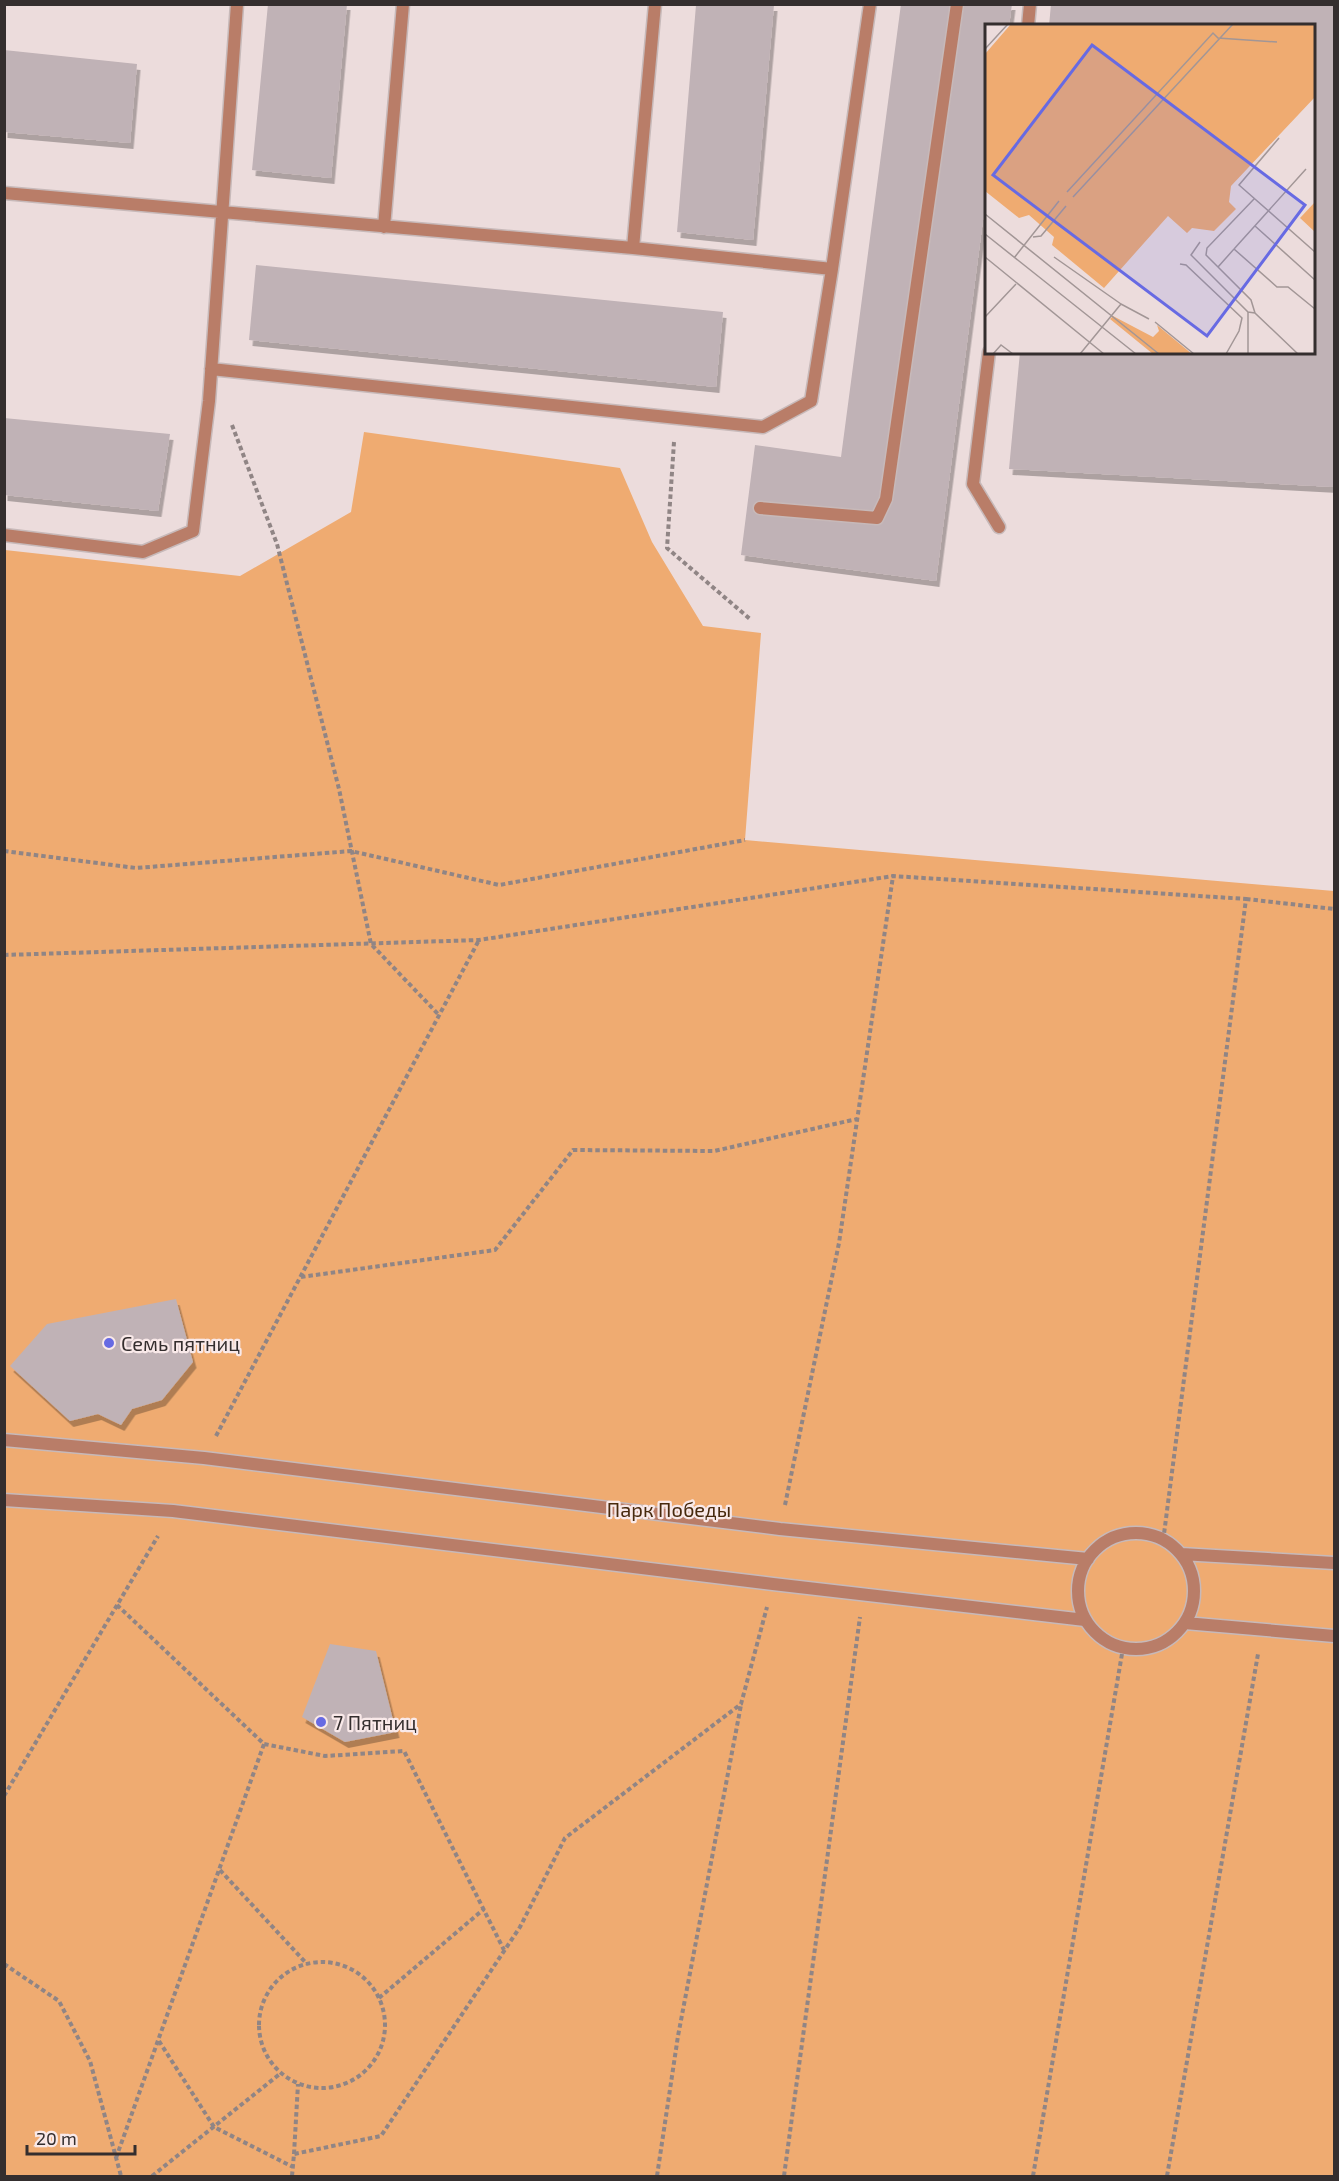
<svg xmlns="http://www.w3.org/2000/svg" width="1339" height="2181" font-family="'Exo 2',sans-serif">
  <defs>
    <filter id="shadow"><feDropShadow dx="3.5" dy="6" stdDeviation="0" flood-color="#0004"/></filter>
  </defs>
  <rect width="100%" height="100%" fill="#ecdcdc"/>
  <!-- green -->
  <path fill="#efab71" d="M364,432L620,468L652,542L703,626L761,633L745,840L1334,891V2176H5V550L240,576L351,512Z"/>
  <!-- building -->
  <path fill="#c0b2b6" filter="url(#shadow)" d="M268,4H347L331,178L252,170Z
    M901,4H1012L1009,26H986V197L936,581L741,555L755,445L841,457Z
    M1051,4H1334V487L1009,469L1020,352H1314V26H1049Z
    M696,5H774L753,240L677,232Z
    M4,50L137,64L130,143L4,132Z
    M256,265L723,312L716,387L249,340Z
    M4,418L170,434L158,511L4,495Z
    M176,1299L193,1362L162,1400L132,1409L121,1425L98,1414L70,1421L10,1366L47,1324Z
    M330,1644L376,1651L396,1732L345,1742L302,1717Z"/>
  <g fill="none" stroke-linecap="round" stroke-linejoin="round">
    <!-- service casing -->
    <g stroke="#c7b9b9" stroke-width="15">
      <path id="service" d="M655,4L633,248L832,269L870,4
        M1028,26L1030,4
        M4,193L633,248
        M384,227L403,4
        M989,352L973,484L999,527
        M211,369L763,427L811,401L832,269
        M760,508L877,518L886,499L957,4
        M4,535L143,552L193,531L209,401L237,4"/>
    </g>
    <!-- pedestrian casing -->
    <g stroke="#c7b9b9" stroke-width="15">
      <path id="pedestrian" d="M4,1440L204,1458L780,1529L1088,1559
        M4,1500L173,1511L773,1584L1085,1620
        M1078 1591a58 58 0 1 1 116 0a58 58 0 1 1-116 0Z
        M1181,1554L1334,1563
        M1185,1623L1334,1636"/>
    </g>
    <!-- path -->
    <path stroke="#908585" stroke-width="4" stroke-dasharray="4.5 3" stroke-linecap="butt" d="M232,425L277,544L339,789L371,944L439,1015
      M674,442L667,548L750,619
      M4,851L136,868L351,851L499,885L745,840
      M1246,899L1334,909
      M4,955L479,940L893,876L1246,899L1164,1534
      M301,1277L495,1250L573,1150L714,1151L857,1119
      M216,1436L479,940
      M785,1505L839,1243L893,876
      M117,1605L264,1744L325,1756L404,1751L504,1950
      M4,1796L158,1536
      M220,1870L307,1964
      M259 2025a63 63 0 1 1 126 0a63 63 0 1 1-126 0Z
      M4,1964L59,2001L90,2061L121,2176
      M379,1998L484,1909
      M159,2041L214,2127L293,2167
      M294,2154L298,2084
      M116,2158L264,1744
      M152,2176L281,2073
      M292,2176L294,2154L381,2136L520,1927L565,1838L741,1704L767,1607
      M657,2176L678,2036L741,1705
      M784,2176L860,1617
      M1033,2176L1123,1648
      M1167,2176L1258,1654"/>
    <!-- service -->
    <use href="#service" stroke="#b97d68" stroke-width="12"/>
    <!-- pedestrian -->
    <use href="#pedestrian" stroke="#b97d68" stroke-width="12"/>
  </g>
  <!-- markers -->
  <g fill="#676ae3" stroke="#f9e9e9" stroke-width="2">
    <circle cx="109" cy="1343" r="6"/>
    <circle cx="321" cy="1722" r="6"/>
  </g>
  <g text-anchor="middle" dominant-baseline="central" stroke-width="4.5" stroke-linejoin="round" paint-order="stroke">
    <!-- poi labels -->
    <g font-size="20" fill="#342e2e" stroke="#f9e9e9" text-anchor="start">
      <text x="121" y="1343">Семь пятниц</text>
      <text x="333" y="1722">7 Пятниц</text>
    </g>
    <!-- park labels -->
    <g font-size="20" fill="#47290d" stroke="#f9e9e9">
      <text x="669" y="1509">Парк Победы</text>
    </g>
  </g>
  <!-- overview -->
  <g transform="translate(985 24)">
    <rect width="330" height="330" fill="#ecdcdc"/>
    <path d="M26,0H330V73L246,162L244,178L251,185L229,207L207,204L202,209L183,192L119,264L67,221L69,213L44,191L34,194L0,167V30ZM330,178V208L315,194ZM128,292L168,313L174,307L172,301L207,330H168L125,295Z" fill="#efab71"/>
    <path fill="none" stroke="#a29696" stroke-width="1.5" d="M0,25L23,0M294,114L254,161L330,228M82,168L228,9L233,14L292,18M88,173L248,0M0,190L174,330M270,202L330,256M0,210L151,330M48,213L56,212L81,182M215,218L206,231L263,288L270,289M249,225L321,145M0,233L119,330M69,233L136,280M29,234L74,177M195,240L201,241L257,294L254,307L241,330M233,243L221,231L222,224L269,175M263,288V330M0,293L31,260M170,298L209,330M8,330L16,321L28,330M95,330L136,280L164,295M313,330L270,289L266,276L233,243L249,225L292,263H303L330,285"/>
    <path fill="#676ae3" fill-opacity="0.15" stroke="#676ae3" stroke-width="3" d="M107,21L320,181L222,312L8,151Z"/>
    <rect width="330" height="330" fill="none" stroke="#342e2e" stroke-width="3"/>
  </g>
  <!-- border -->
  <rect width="1339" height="2181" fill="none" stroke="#342e2e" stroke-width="12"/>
  <!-- scale -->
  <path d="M27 2145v9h108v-9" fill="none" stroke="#342e2e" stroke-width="3"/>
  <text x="36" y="2145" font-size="18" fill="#342e2e" stroke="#f9e9e9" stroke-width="4.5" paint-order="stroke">20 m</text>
</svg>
